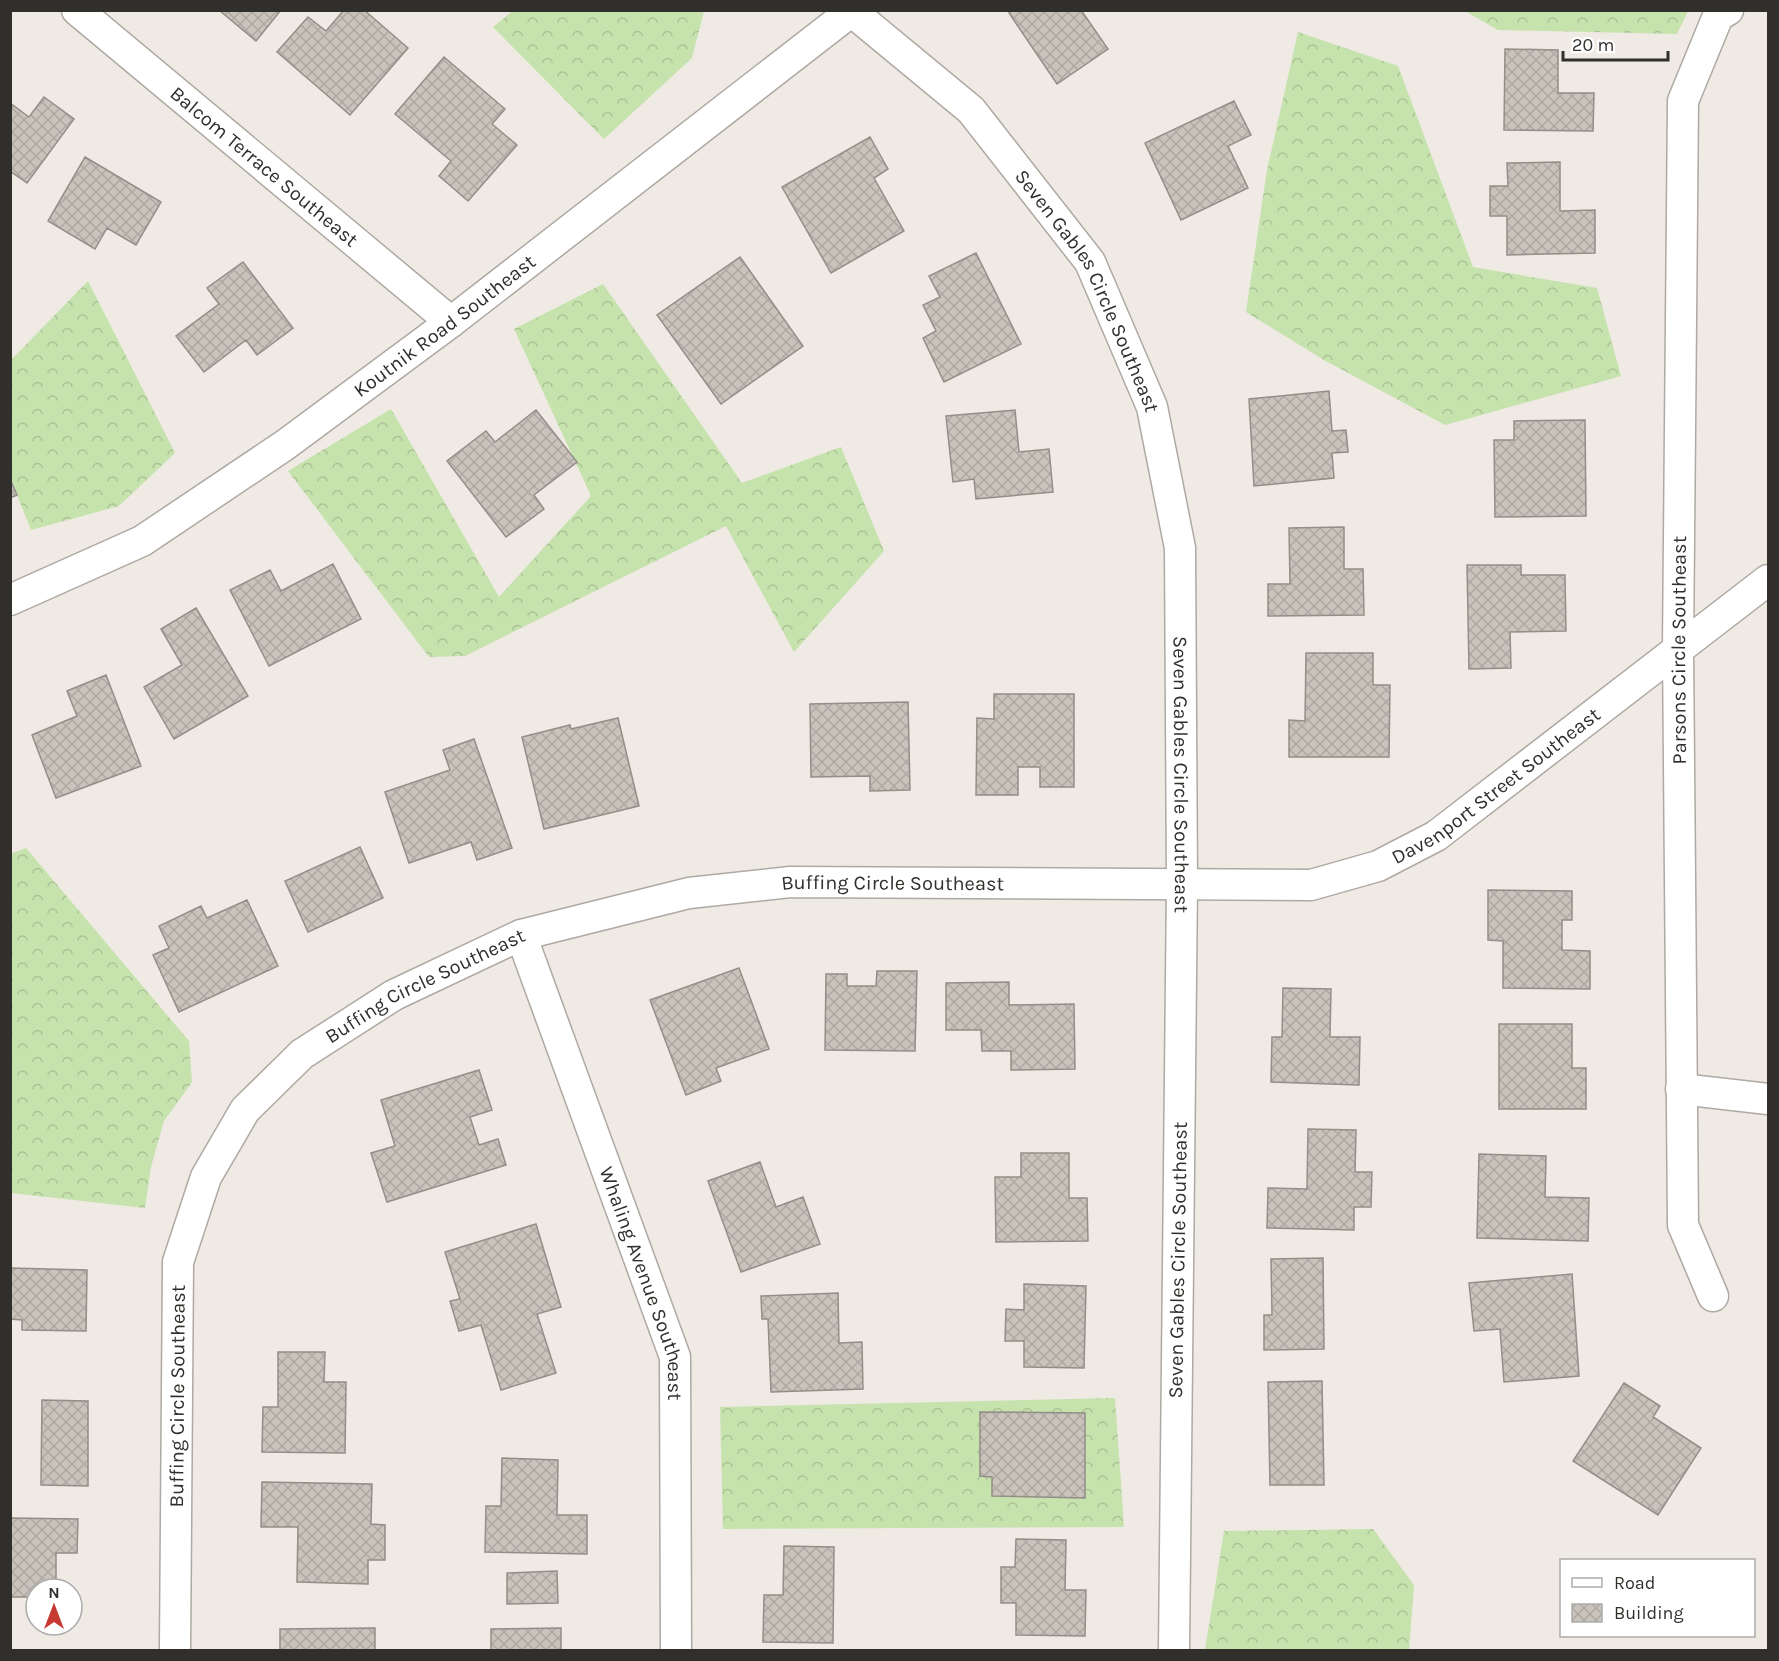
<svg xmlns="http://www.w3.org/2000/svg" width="1779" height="1661" font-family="Karla,sans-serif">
  <defs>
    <pattern id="forest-crowns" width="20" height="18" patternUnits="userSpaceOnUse" patternTransform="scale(1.5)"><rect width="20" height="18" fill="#c6e2ad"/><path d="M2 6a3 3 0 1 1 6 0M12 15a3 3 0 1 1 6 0" fill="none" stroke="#abc295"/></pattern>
    <pattern id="building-cross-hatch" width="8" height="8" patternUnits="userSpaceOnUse" patternTransform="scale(1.5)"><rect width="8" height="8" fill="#c9c3bc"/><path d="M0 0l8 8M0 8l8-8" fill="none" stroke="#ada8a2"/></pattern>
  </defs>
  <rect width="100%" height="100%" fill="#efeae3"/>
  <!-- forest -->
  <path fill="url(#forest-crowns)" d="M514,10H704V11L692,58L604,139L493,27Z
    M1465,11H1688L1677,34L1498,30Z
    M1298,32L1398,66L1473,267L1597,288L1621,376L1445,425L1324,360L1246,312L1267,170Z
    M88,281L175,453L119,506L31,530L11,480L10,356L13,358Z
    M603,284L742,483L841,447L884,551L794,652L726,526L465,656L429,657L288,471L391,409L499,597L591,496L514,329Z
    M26,848L189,1041L192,1082L164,1121L151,1167L145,1208L11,1193L10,854Z
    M1115,1398L1124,1527L723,1529L720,1407Z
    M1373,1529L1414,1585L1409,1650H1205L1224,1531Z"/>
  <!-- building -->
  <path fill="url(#building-cross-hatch)" stroke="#938e87" stroke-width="1.5" d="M219,10H281L256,41Z
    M344,10H364L408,48L350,115L277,52L308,17L326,31Z
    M1013,10H1081L1108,49L1057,84L1009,13Z
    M1505,49L1558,50V93H1594L1593,131L1504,130Z
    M444,57L505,109L492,124L517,145L468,201L439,176L451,161L395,114Z
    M44,97L74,119L27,183L10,171V103L29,117Z
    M1234,101L1251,135L1228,146L1248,188L1181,220L1145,143Z
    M870,137L888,169L874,178L904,231L831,273L782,187Z
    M85,157L161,202L136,245L107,228L95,249L48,221Z
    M1560,162V211L1595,210V253L1507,255V216H1490V186H1508L1507,163Z
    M976,253L1021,344L944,382L923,338L936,331L923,305L940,297L929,276Z
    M740,257L803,346L721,404L657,315Z
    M243,262L293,328L257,355L246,340L204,372L176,336L219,304L207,288Z
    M1329,391L1332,431L1346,430L1348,452L1332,453L1334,478L1254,486L1249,399Z
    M536,410L577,462L534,495L544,509L506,537L447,461L486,431L495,442Z
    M1015,410L1019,452L1049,449L1053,492L976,499L974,479L953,482L946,416Z
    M1585,420L1586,516L1495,517L1494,440H1514V421Z
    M10,479L17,495L10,498Z
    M1344,527V569H1363L1364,615L1268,616V584H1290L1289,528Z
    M333,564L361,619L269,666L230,590L270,570L281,591Z
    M1467,565H1521V575H1565L1566,631L1510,632L1511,668L1469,669Z
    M196,608L248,696L174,739L144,687L182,665L161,629Z
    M1306,653H1373V685H1390L1389,757H1289V720L1305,721Z
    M106,675L141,766L56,798L32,735L77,716L67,691Z
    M994,694H1074V787H1040V767H1018V795H976L977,718L994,719Z
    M908,702L910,790L870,791V776L811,777L810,704Z
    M618,718L639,806L544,829L522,737L570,725L571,729Z
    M474,739L512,848L477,860L471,842L409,863L385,792L450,770L443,750Z
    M360,847L383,898L308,932L285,881Z
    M1488,890L1572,891V920H1562V950L1590,951V989L1503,988V941L1488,940Z
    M247,900L278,966L179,1012L153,955L169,948L159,926L201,906L207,918Z
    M739,968L769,1049L716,1068L721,1081L686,1095L650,1000Z
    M877,971H917L915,1051L825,1050L826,974H847V986H876Z
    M1009,982V1005L1074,1004L1075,1069L1011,1070V1051H982L981,1030H946V983Z
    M1283,988L1331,989L1330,1037H1360L1359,1085L1271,1082L1272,1037H1282Z
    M1499,1024H1572V1068H1586V1109H1499Z
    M479,1070L492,1110L470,1117L479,1145L498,1139L506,1165L387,1202L371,1153L395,1146L381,1100Z
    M1308,1129L1356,1130L1355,1172H1372L1371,1207H1354V1230L1267,1228L1268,1188L1307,1189Z
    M1021,1153H1069V1198H1087L1088,1241L996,1242L995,1177H1021Z
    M1479,1154L1546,1156L1545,1197L1589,1198L1588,1241L1477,1238Z
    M760,1162L776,1207L803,1197L820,1244L741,1272L708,1181Z
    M536,1224L561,1307L537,1314L556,1373L501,1390L481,1325L459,1331L450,1301L460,1299L445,1252Z
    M1323,1258L1324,1349L1264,1350V1315H1272L1271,1259Z
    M10,1268L87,1270L86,1331L22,1330V1320L10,1319Z
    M1572,1274L1579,1376L1504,1382L1500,1329L1474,1331L1469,1283Z
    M1024,1284L1086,1286L1084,1368L1024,1367V1341H1005L1006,1309L1024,1310Z
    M838,1293L839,1343L862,1342L863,1389L771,1392L768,1319H762L761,1296Z
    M278,1352H325L324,1382H346L345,1453L262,1452L263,1407H278Z
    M1322,1381L1324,1485H1270L1268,1382Z
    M1624,1383L1660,1406L1653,1417L1701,1448L1658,1515L1573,1461Z
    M42,1400L88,1401V1486L41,1485Z
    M980,1412L1085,1413V1498L992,1496V1477L980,1476Z
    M502,1458L558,1460L557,1515H587V1554L485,1552L486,1506H501Z
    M262,1482L372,1484L371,1524L385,1525V1560H368V1584L297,1582L298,1527H261Z
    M10,1518L78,1519L77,1553H56V1589H36V1597H10Z
    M1016,1539L1066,1540L1065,1590H1086L1085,1636L1016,1635V1603H1001V1567H1015Z
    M784,1546L834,1547L833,1643L763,1642L764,1595H783Z
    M557,1571L558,1603L507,1604V1573Z
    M375,1628V1650H280V1629Z
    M561,1628V1650H491V1629Z"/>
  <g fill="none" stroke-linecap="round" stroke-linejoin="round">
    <!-- minor casing -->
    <g stroke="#aea9a2" stroke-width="33">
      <g id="minor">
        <path id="s1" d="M77,10L451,322"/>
        <path id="s2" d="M850,10L971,110L1090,262L1152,407L1180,548L1182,883L1174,1650"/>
        <path id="s3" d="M10,600L142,541L285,445L451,322L853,10"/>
        <path id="s4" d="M521,935L675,1357L676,1650"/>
        <path d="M1681,1089L1768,1099"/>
        <path id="s5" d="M1713,1296L1683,1225L1678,648L1683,101L1718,16L1728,10"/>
        <path id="s6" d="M175,1650L178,1262L206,1177L245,1110L302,1054L394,995L521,935L689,893L790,882L1311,885L1378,866L1436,836L1768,580"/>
      </g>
    </g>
    <!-- minor -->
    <use href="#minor" stroke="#fff" stroke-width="30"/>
  </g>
  <g text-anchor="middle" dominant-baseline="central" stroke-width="4.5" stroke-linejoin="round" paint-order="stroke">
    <!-- street labels -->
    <g font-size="20" fill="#312f2c" stroke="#fff">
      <text stroke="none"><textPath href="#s1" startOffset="244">Balcom Terrace Southeast</textPath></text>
      <text stroke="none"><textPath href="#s2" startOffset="374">Seven Gables Circle Southeast</textPath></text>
      <text stroke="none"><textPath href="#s3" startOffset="516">Koutnik Road Southeast</textPath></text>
      <text stroke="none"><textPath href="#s5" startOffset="652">Parsons Circle Southeast</textPath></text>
      <text stroke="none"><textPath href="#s2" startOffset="878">Seven Gables Circle Southeast</textPath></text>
      <text stroke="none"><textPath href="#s6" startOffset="1893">Davenport Street Southeast</textPath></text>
      <text stroke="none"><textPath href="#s6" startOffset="1262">Buffing Circle Southeast</textPath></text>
      <text stroke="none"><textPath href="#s6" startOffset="776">Buffing Circle Southeast</textPath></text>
      <text transform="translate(1178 1260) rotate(-89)">Seven Gables Circle Southeast</text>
      <text stroke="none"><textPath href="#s4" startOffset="370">Whaling Avenue Southeast</textPath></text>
      <text stroke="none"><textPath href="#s6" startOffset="254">Buffing Circle Southeast</textPath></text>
    </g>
  </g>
  <!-- border -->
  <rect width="1779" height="1661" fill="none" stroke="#312f2c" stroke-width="24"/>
  <!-- legend -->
  <rect x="1560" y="1559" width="195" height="78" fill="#ffffff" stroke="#adacab" stroke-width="1.5"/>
  <rect x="1572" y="1578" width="30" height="9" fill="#ffffff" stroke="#adacab" stroke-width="1.5"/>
  <text x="1614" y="1589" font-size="18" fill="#312f2c">Road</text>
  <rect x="1572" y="1604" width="30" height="18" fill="url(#building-cross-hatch)" stroke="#adacab" stroke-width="1.5"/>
  <text x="1614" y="1619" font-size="18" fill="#312f2c">Building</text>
  <!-- north arrow -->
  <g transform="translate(54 1607)"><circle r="28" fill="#ffffff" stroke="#adacab" stroke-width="1.5"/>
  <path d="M0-4.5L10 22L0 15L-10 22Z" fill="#c73933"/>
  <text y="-9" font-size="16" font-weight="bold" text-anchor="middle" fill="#312f2c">N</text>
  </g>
  <!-- scale -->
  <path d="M1563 51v9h105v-9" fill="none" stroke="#312f2c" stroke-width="3"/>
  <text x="1572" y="51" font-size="18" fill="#312f2c" stroke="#ffffff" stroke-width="4.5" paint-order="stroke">20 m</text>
</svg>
